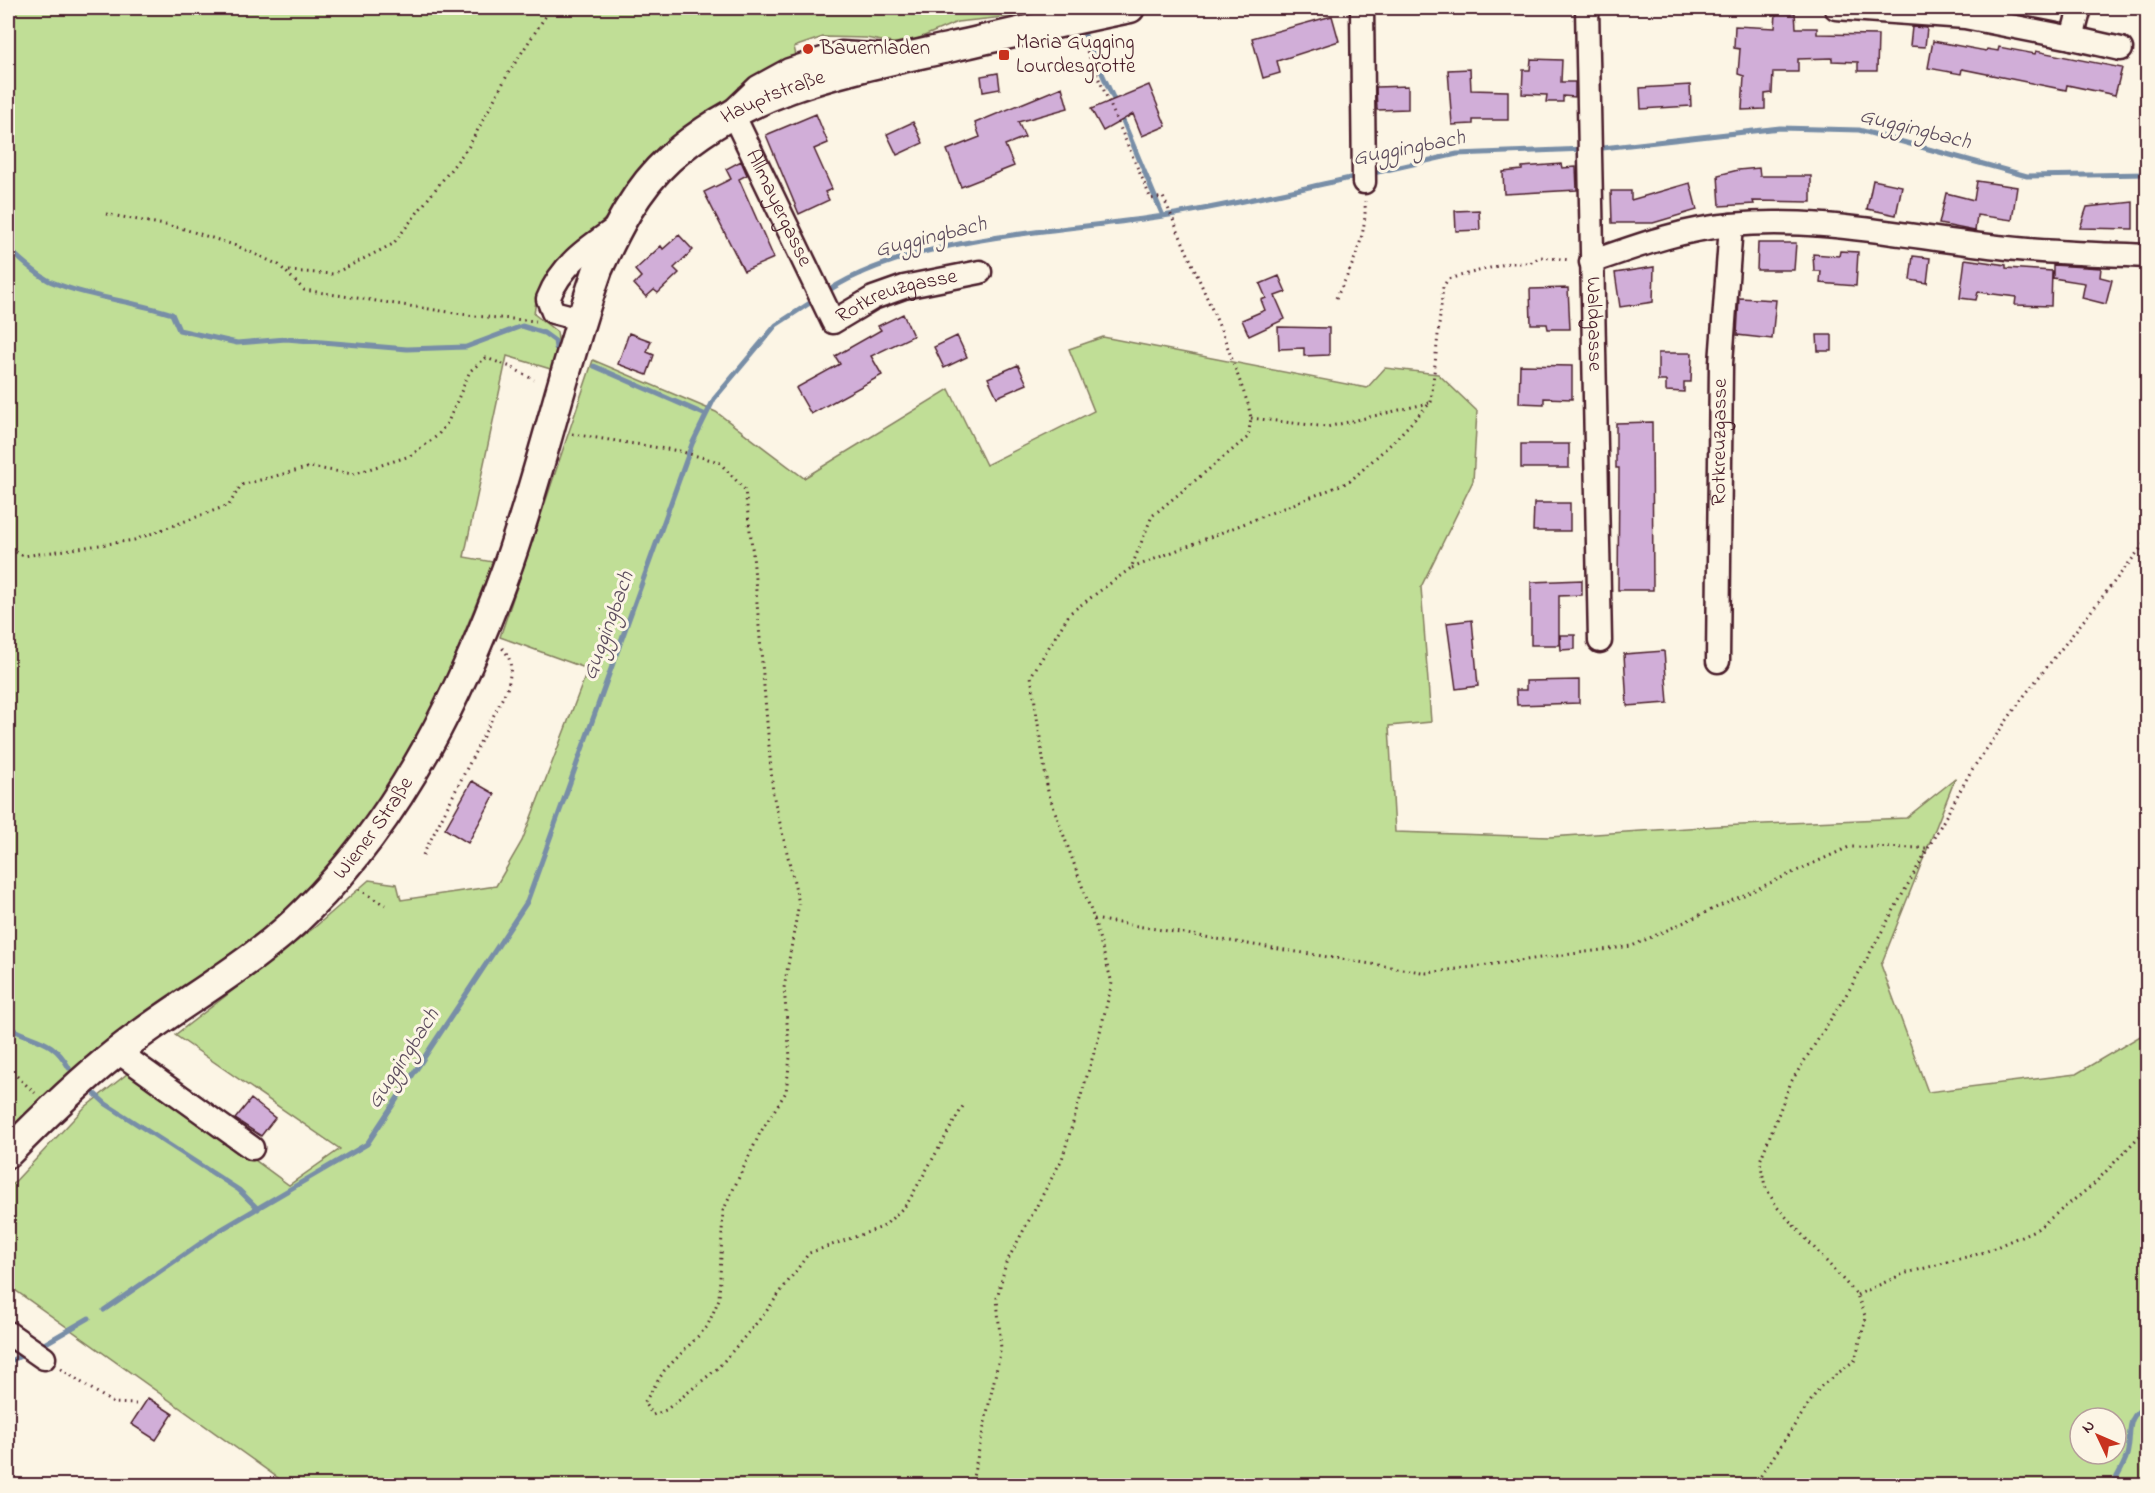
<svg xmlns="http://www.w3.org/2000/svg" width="2155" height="1493" font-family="'Indie Flower',sans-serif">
  <rect width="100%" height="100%" fill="#fcf5e5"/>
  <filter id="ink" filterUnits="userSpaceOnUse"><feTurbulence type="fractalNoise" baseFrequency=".0167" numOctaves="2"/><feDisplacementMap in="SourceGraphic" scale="12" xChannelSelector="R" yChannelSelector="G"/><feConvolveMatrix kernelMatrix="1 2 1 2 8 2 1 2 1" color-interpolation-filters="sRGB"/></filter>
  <g filter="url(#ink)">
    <!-- green -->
    <path fill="#c0de96" stroke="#857e60" stroke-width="1.5" fill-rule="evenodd" d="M8,8H1039L1023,15L957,22L903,45L866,38L823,37L794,47L796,55L739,87L737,98L558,262L536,301L534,314L557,332L560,353L554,370L507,356L464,557L493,562L421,740L368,825L300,903L8,1143Z
      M1103,337L1367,388L1385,368L1438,374L1477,411L1473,481L1421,587L1431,722L1389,726L1395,832L1549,837L1718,826L1906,818L1955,779L1881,965L1928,1092L2076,1074L2147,1032V1485H288L8,1285V1189L84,1108L132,1070L289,1185L340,1149L175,1035L315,927L369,880L397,884L401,900L496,886L522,841L588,669L500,637L593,360L716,412L804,478L949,389L986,465L1094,411L1069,349ZM2080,1418H2116V1454H2080Z"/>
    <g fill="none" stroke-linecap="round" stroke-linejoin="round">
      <!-- stream -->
      <path stroke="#788ea7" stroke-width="5" d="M1085,27V36L1116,104
        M1121,116L1163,216
        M1594,149L1780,128L1859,130L2027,176L2148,174
        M1369,174L1457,154L1585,149
        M8,249C21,259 36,275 52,282C91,298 133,301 172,314L179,330L237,343L286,339L407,349L466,347L522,326L544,333L555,341L556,348
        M826,292C912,235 1062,232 1163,216C1229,206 1294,190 1360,176
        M594,366L706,415
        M8,1027C34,1042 52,1037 69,1068
        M95,1094L106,1104L239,1190L258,1209
        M104,1310L217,1232L367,1144L527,902L692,444L714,399L776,325L816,299
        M39,1347L89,1318
        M8,1362L25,1354
        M2112,1486C2117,1476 2124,1465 2127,1455C2133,1432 2123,1418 2148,1405"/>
    </g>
    <!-- building -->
    <path fill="#d1aed8" stroke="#4a1f2b" stroke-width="1.5" d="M1776,13H1795L1796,28H1817V34L1878,35L1877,71H1858V62L1832,61V58L1798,59V72H1773L1772,93L1765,94V109L1742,110L1744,76L1738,74L1740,49L1734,48L1735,26L1775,28Z
      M1332,16L1339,41L1277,61L1280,73L1263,78L1252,38Z
      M1912,27L1927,28L1925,47L1910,46Z
      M1933,41L1986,51L1987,49L1998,51L1999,47L2035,54L2036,51L2122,68L2115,95L2067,85L2066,90L1962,69L1961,74L1928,68Z
      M1531,59L1562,60L1561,82H1575V97L1563,96V102H1546L1547,95L1522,94L1523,70H1530Z
      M1470,69L1471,90L1508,91V120H1473V124L1452,125L1448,70Z
      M998,73L1000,89L983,92L981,76Z
      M1149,85L1166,126L1142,136L1133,114L1103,131L1091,109Z
      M1690,85L1691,106L1641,109L1640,88Z
      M1408,86V109L1377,110L1376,87Z
      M1062,87L1068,108L1018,122L1025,137L1005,145L1014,166L961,187L947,150L980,137L975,123Z
      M816,114L828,143L814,149L832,189L825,192L829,200L799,214L766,135Z
      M913,122L923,143L897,155L887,134Z
      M741,161L747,175L739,179L774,258L744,271L704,192L731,179L726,169Z
      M1561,164L1562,168L1576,167L1577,190L1504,194L1503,172L1522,170V167Z
      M1759,168L1760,176H1811V202L1753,201L1754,204L1720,206L1718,175L1738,170Z
      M1873,180L1902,186L1896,215L1867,209Z
      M1977,181L2017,187L2012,220L1977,215L1975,231L1939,224L1946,193L1974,200Z
      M1690,183L1697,210L1653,223H1612L1611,191H1631V200Z
      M2133,202V229L2080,228L2087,207Z
      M1479,210L1480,230L1456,231L1455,211Z
      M679,235L693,250L674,268L679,273L658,293L654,290L646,297L634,284L641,277L635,270L661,246L663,249Z
      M1758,243H1796L1794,270H1757Z
      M1840,251L1858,252L1856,286L1820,283L1821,271H1814L1813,254L1839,256Z
      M1913,256L1930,258L1927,283L1910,280Z
      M1965,259L2006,265V268L2052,271L2051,306L2015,305L2016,297L1978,292L1976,300L1960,298Z
      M2053,265L2101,268L2100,277L2112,280L2106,304L2082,298L2085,283L2053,278Z
      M1654,267L1653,302L1620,307L1615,273Z
      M1279,276L1286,292L1275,296L1285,319L1249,336L1242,320L1265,310L1261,300L1266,298L1260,284Z
      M1568,288L1570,329H1548L1547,324H1531L1530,289Z
      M1739,298L1776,300L1772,339L1737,335Z
      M903,314L913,336L871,356L882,375L811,414L796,388L840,364L835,356L881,330L878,326Z
      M1278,327L1329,328V355L1304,356V348L1279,349Z
      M629,333L651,341L647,352L654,355L647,375L618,364Z
      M1817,335H1832V351H1818Z
      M957,336L967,357L944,368L934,347Z
      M1658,353H1692L1691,382H1684V392L1666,391V381H1658Z
      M1018,365L1027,384L997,397L988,378Z
      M1520,365L1572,366V399L1544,398V404L1519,403Z
      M1652,422L1653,590H1618L1619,468H1616V423Z
      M1521,444H1569V468H1521Z
      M1534,503H1570V531H1533Z
      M1582,580V595L1559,596V645H1531V582Z
      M1472,620L1478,686L1456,689L1447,623Z
      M1560,635H1575V649L1561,650Z
      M1664,651L1668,703L1627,706L1624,654Z
      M1579,680V703L1517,705L1516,690H1526V681Z
      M472,781L495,794L468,843L445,829Z
      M251,1099L275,1118L261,1136L235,1119Z
      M148,1398L173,1414L156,1440L131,1424Z"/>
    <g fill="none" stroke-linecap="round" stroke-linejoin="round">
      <!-- minor casing -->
      <g stroke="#4a1f2b" stroke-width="27">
        <g id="minor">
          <path d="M1362,8L1364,182"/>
          <path id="s1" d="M1587,8L1600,641"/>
          <path d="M1836,8L1965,17L2072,38L2080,8"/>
          <path d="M2072,38L2121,49"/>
          <path id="s2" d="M888,56L841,53L789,70L758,87L732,112L833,322L873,298L904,287L980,272"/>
          <path d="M1591,262C1637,246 1682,229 1731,225C1823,216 1915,239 2007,248C2053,253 2101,254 2148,256"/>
          <path d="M580,319L553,312L548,299C561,265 587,248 616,228"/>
          <path id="s3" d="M1718,661L1721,363L1731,225"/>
          <path d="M117,1051L252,1148"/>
          <path d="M8,1333L44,1358"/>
        </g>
      </g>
      <!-- major casing -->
      <g stroke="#4a1f2b" stroke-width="33">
        <g id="major">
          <path id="s4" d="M8,1153C42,1118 78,1083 117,1052C178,1003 251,967 307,910C402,816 463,690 508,565C542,468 564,366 598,269C616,230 636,189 669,159C750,86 849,70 952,47C1011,34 1070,20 1130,8"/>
        </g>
      </g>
      <!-- path -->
      <path stroke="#4a1f2b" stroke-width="3" stroke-dasharray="1.5 4.5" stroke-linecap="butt" d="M106,214L181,228L237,246L279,265L304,290L475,316L536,321
        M289,271L333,274L393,244L469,146L509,72L551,8
        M1336,298C1352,267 1367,237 1365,201
        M1251,418L1327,427L1429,403
        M572,434L679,451L719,462L745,490L753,555L773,794L799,903L784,988L790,1057L786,1092L760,1133L723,1211L719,1299L707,1327L664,1371L644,1403L653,1415L666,1410L718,1368L765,1313L809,1253L883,1227L907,1204L963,1106
        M10,550L24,556L134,540L229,505L241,485L310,467L353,474L410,456L437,436L448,422L470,371L486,358L511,367L534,380
        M1132,568L1349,482L1392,443L1431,402L1443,287L1448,279L1509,263H1530L1540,257L1571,260
        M423,855L508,687C511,669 514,659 500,646
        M359,889L385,905
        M1094,919L1427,973L1632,946L1849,847L1927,848
        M8,1068L35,1093
        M1857,1295L1903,1274L1985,1252L2037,1229L2094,1184L2148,1127
        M61,1369L113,1403L136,1404
        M968,1486L973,1477L1001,1349L997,1298L1006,1263L1062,1159L1099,1036L1112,983L1094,919L1048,792L1031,676L1070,613L1131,568L1152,516L1248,437L1251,418L1248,404L1224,337L1168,208L1163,197L1151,199L1083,42
        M1754,1486L1820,1387L1855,1360L1866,1318L1857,1295L1777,1207L1765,1186L1760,1161L1791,1082L1851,987L1971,771L2024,696L2148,539"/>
      <!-- minor -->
      <use href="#minor" stroke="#fcf5e5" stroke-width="22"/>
      <!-- major -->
      <use href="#major" stroke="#fcf5e5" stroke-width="28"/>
    </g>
  </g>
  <!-- markers -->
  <g fill="#c8321e" stroke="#fcf5e5" stroke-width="2">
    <circle cx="808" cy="49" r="6"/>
    <rect x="998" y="49" width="12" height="12" rx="3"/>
  </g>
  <g text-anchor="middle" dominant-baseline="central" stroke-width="6" stroke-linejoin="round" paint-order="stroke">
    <!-- poi labels -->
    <g font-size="21" fill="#4a1f2b" stroke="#fcf5e5" text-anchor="start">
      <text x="1016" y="43">Maria Gugging<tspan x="1016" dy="24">Lourdesgrotte</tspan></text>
      <text x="820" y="49">Bauernladen</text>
    </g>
    <!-- street labels -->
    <g font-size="21" fill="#4a1f2b" stroke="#fcf5e5">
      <text stroke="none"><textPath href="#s4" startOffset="1352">Hauptstraße</textPath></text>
      <text stroke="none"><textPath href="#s2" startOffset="280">Allmayergasse</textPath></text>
      <text stroke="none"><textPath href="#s2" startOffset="476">Rotkreuzgasse</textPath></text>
      <text stroke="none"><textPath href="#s1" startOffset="316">Waldgasse</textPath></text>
      <text stroke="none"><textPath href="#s3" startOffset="219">Rotkreuzgasse</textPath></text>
      <text stroke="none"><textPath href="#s4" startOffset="492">Wiener Straße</textPath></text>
    </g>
    <!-- water labels -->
    <g font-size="22" font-style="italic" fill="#5d4d5e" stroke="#fcf5e5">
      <text transform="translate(1915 130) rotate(14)">Guggingbach</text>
      <text transform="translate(1409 149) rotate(-11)">Guggingbach</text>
      <text transform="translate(931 238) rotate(-14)">Guggingbach</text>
      <text transform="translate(609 626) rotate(-70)">Guggingbach</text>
      <text transform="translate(404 1059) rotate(-57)">Guggingbach</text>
    </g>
  </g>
  <!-- margin -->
  <rect width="2155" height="1493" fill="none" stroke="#fcf5e5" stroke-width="30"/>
  <rect x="15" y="15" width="2125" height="1463" fill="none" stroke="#4a1f2b" stroke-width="2" filter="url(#ink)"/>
  <!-- north arrow -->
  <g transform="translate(2098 1436) rotate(314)"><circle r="28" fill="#fcf5e5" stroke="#b59f9b" stroke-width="1.5"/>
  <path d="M0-4.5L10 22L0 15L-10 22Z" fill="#c8321e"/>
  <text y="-9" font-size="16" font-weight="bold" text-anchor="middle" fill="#4a1f2b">N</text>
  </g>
</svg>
